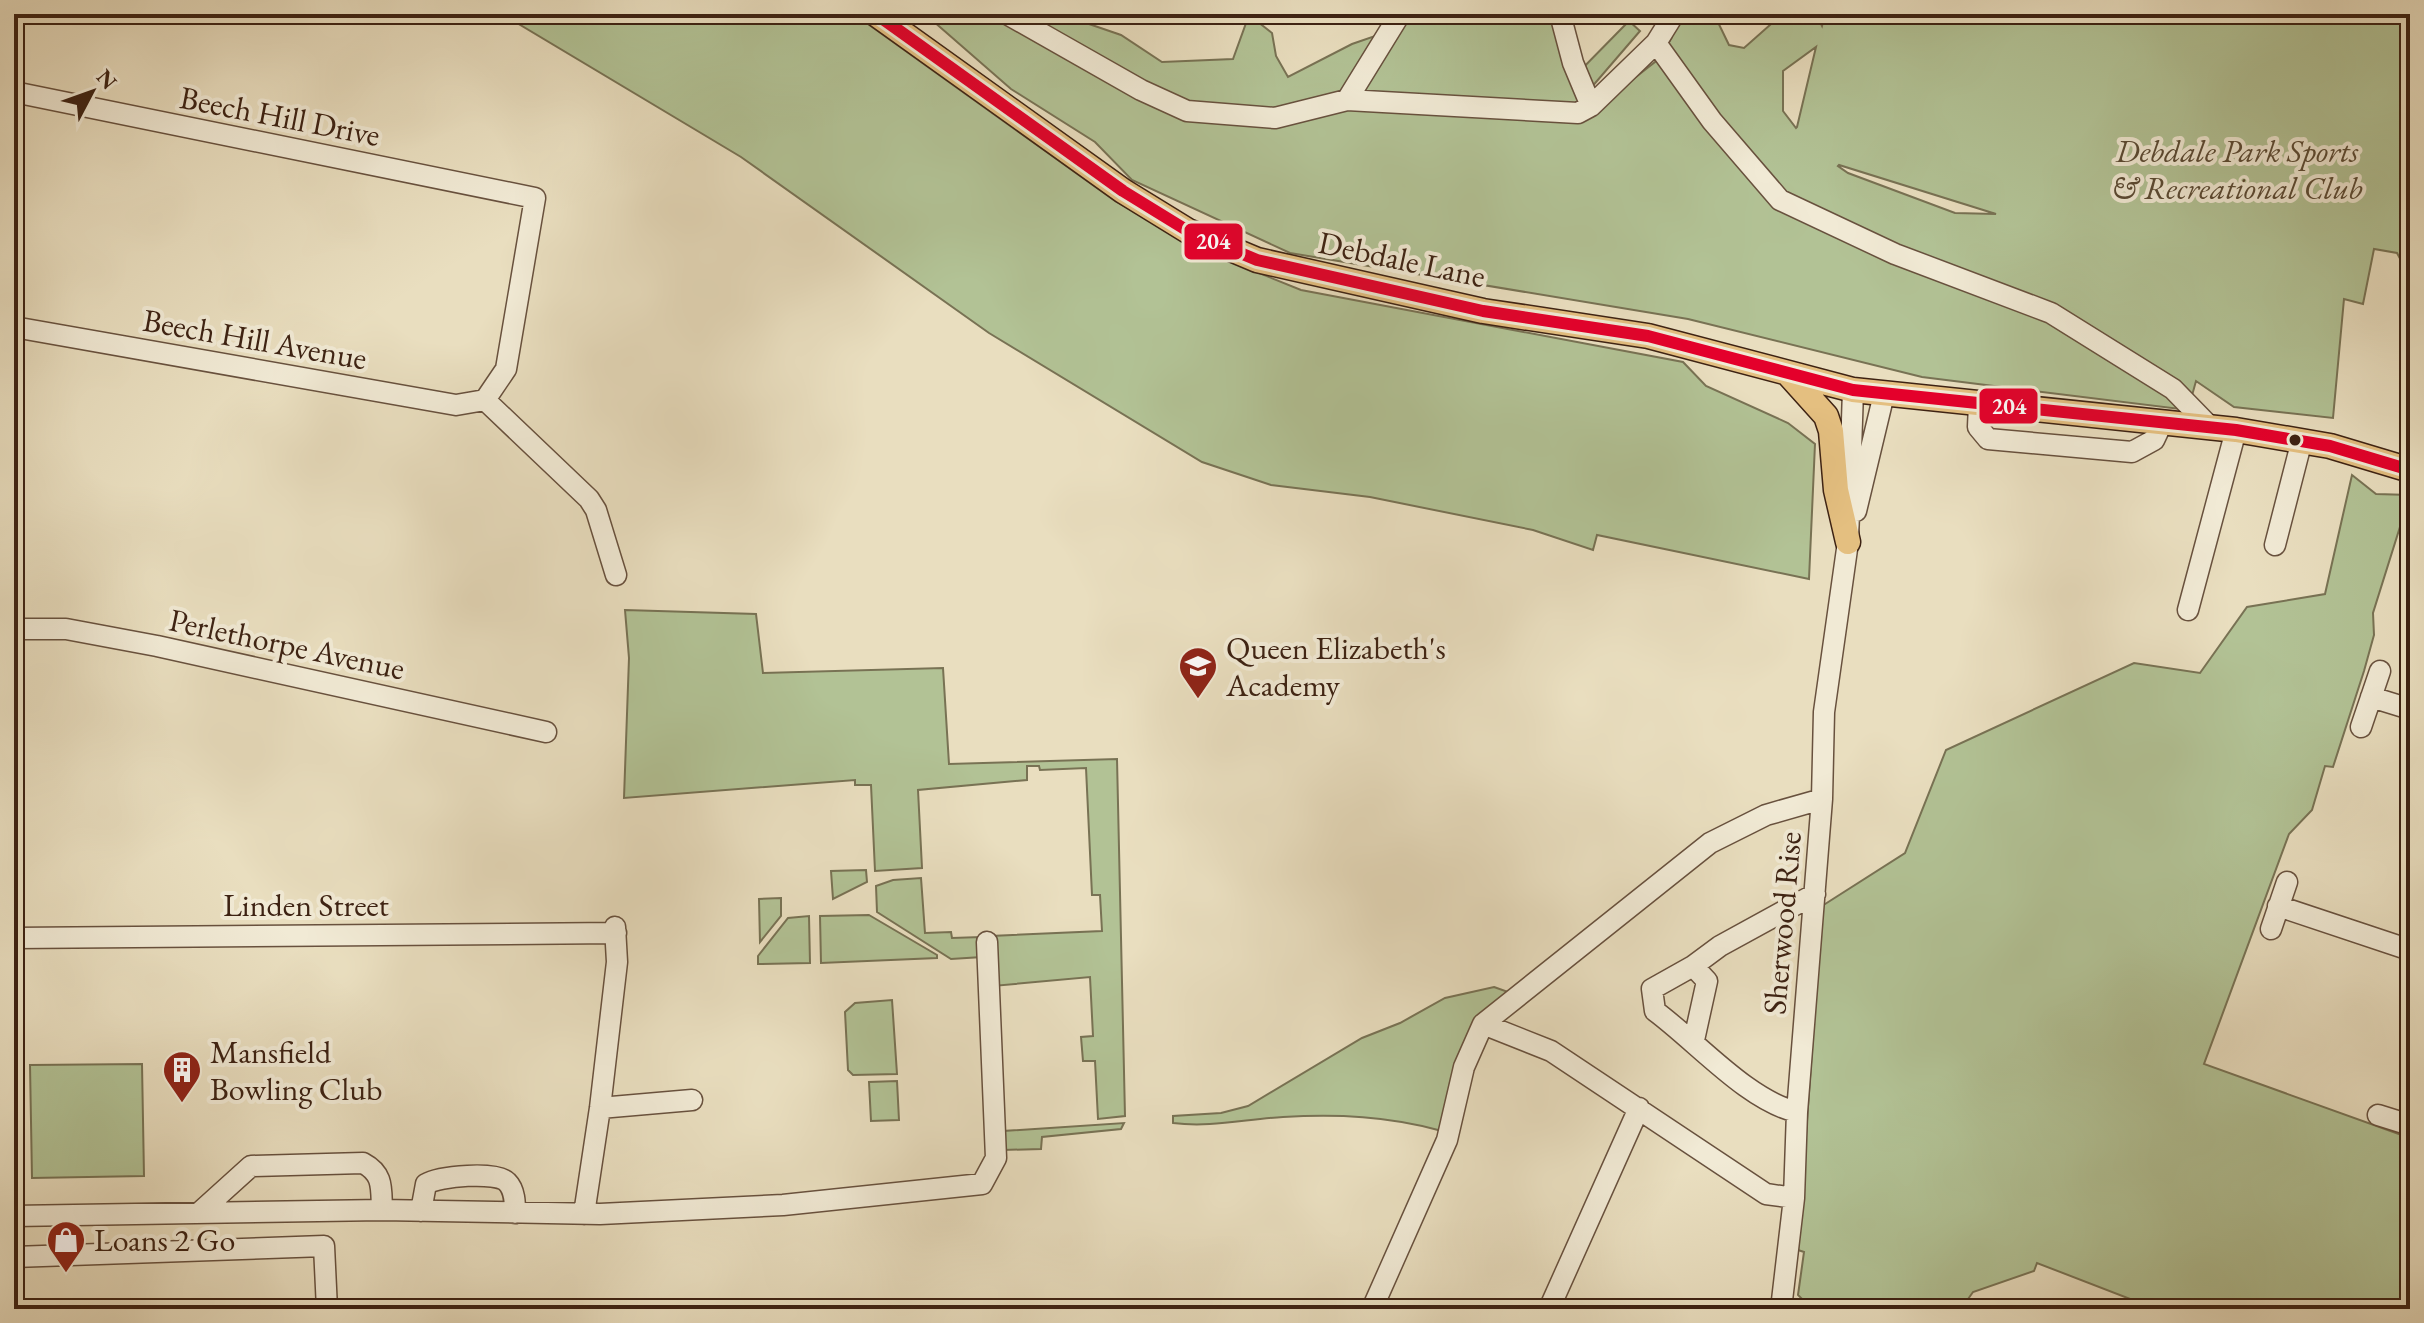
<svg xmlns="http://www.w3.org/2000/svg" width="2424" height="1323" font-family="'EB Garamond',serif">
  <rect width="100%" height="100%" fill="#e9debf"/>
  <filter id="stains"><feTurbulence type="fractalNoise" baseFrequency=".0025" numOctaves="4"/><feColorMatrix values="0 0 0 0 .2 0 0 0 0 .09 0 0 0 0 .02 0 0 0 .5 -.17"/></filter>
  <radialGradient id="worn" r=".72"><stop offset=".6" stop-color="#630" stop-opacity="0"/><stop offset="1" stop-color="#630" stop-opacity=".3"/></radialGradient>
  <!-- green -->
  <path fill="#b2c295" stroke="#787254" stroke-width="2" fill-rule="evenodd" d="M502,14H854L1115,201L1202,250L1301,290L1683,362L1706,386L1788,423L1815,444L1809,579L1597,535L1593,550L1533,530L1370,497L1271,485L1202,462L989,333L741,157Z
    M925,14H1060L1121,35L1162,62L1233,59L1249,15L1272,33L1276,56L1288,77L1352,44L1387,32L1404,14H1544L1561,26L1572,79L1629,21L1640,31L1584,96L1600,105L1660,58L1672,37L1656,14H1714L1729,45L1744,48L1779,17L1816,14L1822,26L1825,14H2410V267L2404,266L2397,253L2374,249L2363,304L2344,299L2333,418L2234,407L2196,381L2188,410L1922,377L1688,319L1290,253L1132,180L1095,142L1011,89ZM1816,47L1797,127L1796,128L1783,111V71ZM1838,166L1839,165L1996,214L1955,213L1848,173Z
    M2352,475L2376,494L2410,495L2373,613L2374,635L2364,671L2333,767L2325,766L2312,810L2289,834L2204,1064L2410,1138V1309H2156L2037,1263L2034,1271L1973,1292L1961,1309H1812L1798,1295L1804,1252L1798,1250L1822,906L1905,853L1946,750L2134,663L2200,673L2247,607L2325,594Z
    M625,610L756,614L763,673L943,668L949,764L1117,759L1125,1116L1098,1119L1095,1061H1083L1081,1037L1093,1036L1090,977L993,986L991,936L1102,931L1100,895H1092L1086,768L1040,770L1039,766H1027V780L918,790L922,868L875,871L871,785H855V780L624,798L629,658Z
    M866,870L867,882L833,899L831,871Z
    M921,878L925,933L951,932L952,938L981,937L982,957L951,959L877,912L876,886L893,880Z
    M781,898V916L760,942L759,899Z
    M869,915L937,955V958L821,963L820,916Z
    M809,916L810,963L758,964V956L788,918Z
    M1494,987L1511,993L1480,1018L1442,1131C1389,1116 1337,1114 1283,1117C1246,1119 1210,1128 1173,1123V1116L1221,1113L1248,1106L1362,1038L1400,1023L1445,998Z
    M892,1000L897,1074L853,1075L848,1070L845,1012L855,1003Z
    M142,1064L144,1176L32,1178L30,1065Z
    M897,1081L899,1120L871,1121L869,1082Z
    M1124,1123L1121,1129L1042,1137L1041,1149L1003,1150V1131Z"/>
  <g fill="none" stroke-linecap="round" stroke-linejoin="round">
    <!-- minor casing -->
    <g stroke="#68513e" stroke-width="23">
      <path id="minor" d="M1007,14L1141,90L1187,111L1275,118L1347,100L1578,113L1591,106L1656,43L1712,121L1780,200L1895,254L2051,313L2173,389L2212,429
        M1560,14L1573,63L1591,106
        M1656,43L1674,14
        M14,92L535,198L506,369L485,400
        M1347,100L1400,14
        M14,327L456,405L485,400
        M485,400L589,499L596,510L616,575
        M1979,404L1978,427L1988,439L2132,452L2154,440L2162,423
        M1856,511L1884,394
        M2275,545L2302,440
        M2188,610L2236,430
        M14,629H66L157,646L546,732
        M2371,697L2410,709
        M2361,727L2380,671
        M2278,906L2410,950
        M2271,929L2287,882
        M14,938L616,933
        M1693,966L1720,946L1815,894
        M1483,1024L1710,843L1766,815L1822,799
        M1694,1040L1707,981L1693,966L1652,989L1655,1011C1697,1042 1748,1101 1797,1112
        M600,1108L692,1100
        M2378,1115L2410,1125
        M421,1211L426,1184C439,1176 497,1171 507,1182C515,1190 515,1203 515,1213
        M199,1213L251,1166L363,1163C384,1174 381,1189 382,1210
        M584,1214L600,1108L617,962L615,927
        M14,1216L382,1210L600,1214L783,1205L982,1184L996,1158L987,942
        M14,1257L324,1246L327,1309
        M1372,1309L1447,1140L1464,1067L1483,1024L1551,1051L1766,1194L1794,1198
        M1549,1309L1639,1108
        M1781,1309L1794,1198L1797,1112L1822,799L1824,712L1848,542L1853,390"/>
    </g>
    <!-- major casing -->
    <g stroke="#3d2213" stroke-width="27">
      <path id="major" d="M876,14L1123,191L1188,231L1257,260L1483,311L1648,336L1853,390L2236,430L2330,446L2410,470
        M1790,376L1826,416L1831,431L1836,490L1848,542"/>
    </g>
    <!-- minor -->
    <use href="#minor" stroke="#f1ead5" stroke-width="20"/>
    <!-- major -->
    <use href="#major" stroke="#e4bf80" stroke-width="24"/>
    <!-- bus-1 casing -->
    <g stroke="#f1ead5" stroke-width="18">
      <path id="bus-1" d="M876,14L1123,191L1188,231L1257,260L1483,311L1648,336L1853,390L2236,430L2330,446L2410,470"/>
    </g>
    <!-- bus-1 -->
    <use href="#bus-1" stroke="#e4002b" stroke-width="12"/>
  </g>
  <!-- icons -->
  <defs>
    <g id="school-pin" transform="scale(2)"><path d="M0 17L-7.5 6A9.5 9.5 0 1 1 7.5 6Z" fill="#8f2418" stroke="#f1ead5"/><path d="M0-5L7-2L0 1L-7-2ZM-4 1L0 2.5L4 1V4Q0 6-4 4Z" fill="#fff"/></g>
    <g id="building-pin" transform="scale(2)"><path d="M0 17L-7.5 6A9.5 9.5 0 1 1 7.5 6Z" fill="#8f2418" stroke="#f1ead5"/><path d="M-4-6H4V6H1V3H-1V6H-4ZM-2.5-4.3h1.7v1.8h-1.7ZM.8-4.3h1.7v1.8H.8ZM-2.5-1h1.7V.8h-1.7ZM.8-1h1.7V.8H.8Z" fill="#fff"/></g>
    <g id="shop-pin" transform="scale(2)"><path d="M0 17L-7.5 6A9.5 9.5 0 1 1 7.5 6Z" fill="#8f2418" stroke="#f1ead5"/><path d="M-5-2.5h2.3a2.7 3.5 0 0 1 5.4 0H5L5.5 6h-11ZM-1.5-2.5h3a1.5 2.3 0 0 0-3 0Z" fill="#fff"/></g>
  </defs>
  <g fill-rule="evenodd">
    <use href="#school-pin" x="1198" y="666"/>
    <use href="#building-pin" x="182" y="1070"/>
    <use href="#shop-pin" x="66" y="1240"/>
  </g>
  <!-- markers -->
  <circle fill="#3d2213" stroke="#f1ead5" stroke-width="3" cx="2295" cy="440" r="7"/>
  <g text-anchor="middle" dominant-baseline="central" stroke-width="8" stroke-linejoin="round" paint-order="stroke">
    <!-- street labels -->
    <g font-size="32" fill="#3d2213" stroke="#f1ead5">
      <text transform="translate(280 116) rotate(11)">Beech Hill Drive</text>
      <text transform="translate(1402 259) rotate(12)">Debdale Lane</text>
      <text transform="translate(255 339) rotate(10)">Beech Hill Avenue</text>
      <text transform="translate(287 644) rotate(12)">Perlethorpe Avenue</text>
      <text x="306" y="905">Linden Street</text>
      <text transform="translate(1782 923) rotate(-85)">Sherwood Rise</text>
    </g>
    <!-- park labels -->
    <g font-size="32" font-style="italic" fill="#5a4a34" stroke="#f1ead5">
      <text x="2237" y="151">Debdale Park Sports<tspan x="2237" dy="37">&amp; Recreational Club</tspan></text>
    </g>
    <!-- poi labels -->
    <g font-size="32" fill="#3d2213" stroke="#f1ead5" text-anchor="start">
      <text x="1226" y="648">Queen Elizabeth's<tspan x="1226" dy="37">Academy</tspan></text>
      <text x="210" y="1052">Mansfield<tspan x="210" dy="37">Bowling Club</tspan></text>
      <text x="94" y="1240">Loans 2 Go</text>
    </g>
  </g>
  <g stroke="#f1ead5" stroke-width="3">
    <rect x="1183" y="222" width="61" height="39" rx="8" fill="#e4002b"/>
    <rect x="1978" y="387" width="61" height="38" rx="8" fill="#e4002b"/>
  </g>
  <g font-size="22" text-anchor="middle" font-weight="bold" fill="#fff">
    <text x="1213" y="249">204</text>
    <text x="2009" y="414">204</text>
  </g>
  <!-- margin -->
  <rect width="2424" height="1323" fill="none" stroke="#e9debf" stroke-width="48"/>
  <rect x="16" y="16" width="2392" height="1291" fill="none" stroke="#3d2213" stroke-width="4"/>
  <rect x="24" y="24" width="2376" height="1275" fill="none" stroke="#3d2213" stroke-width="2"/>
  <!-- north arrow -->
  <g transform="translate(92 92) rotate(49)" stroke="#f1ead5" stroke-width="6" paint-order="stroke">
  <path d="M0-6L14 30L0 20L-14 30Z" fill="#3d2213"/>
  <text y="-12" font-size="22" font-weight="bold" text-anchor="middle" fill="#3d2213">N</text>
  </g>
  <rect width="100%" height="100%" filter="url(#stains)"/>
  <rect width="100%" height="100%" fill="url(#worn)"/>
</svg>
